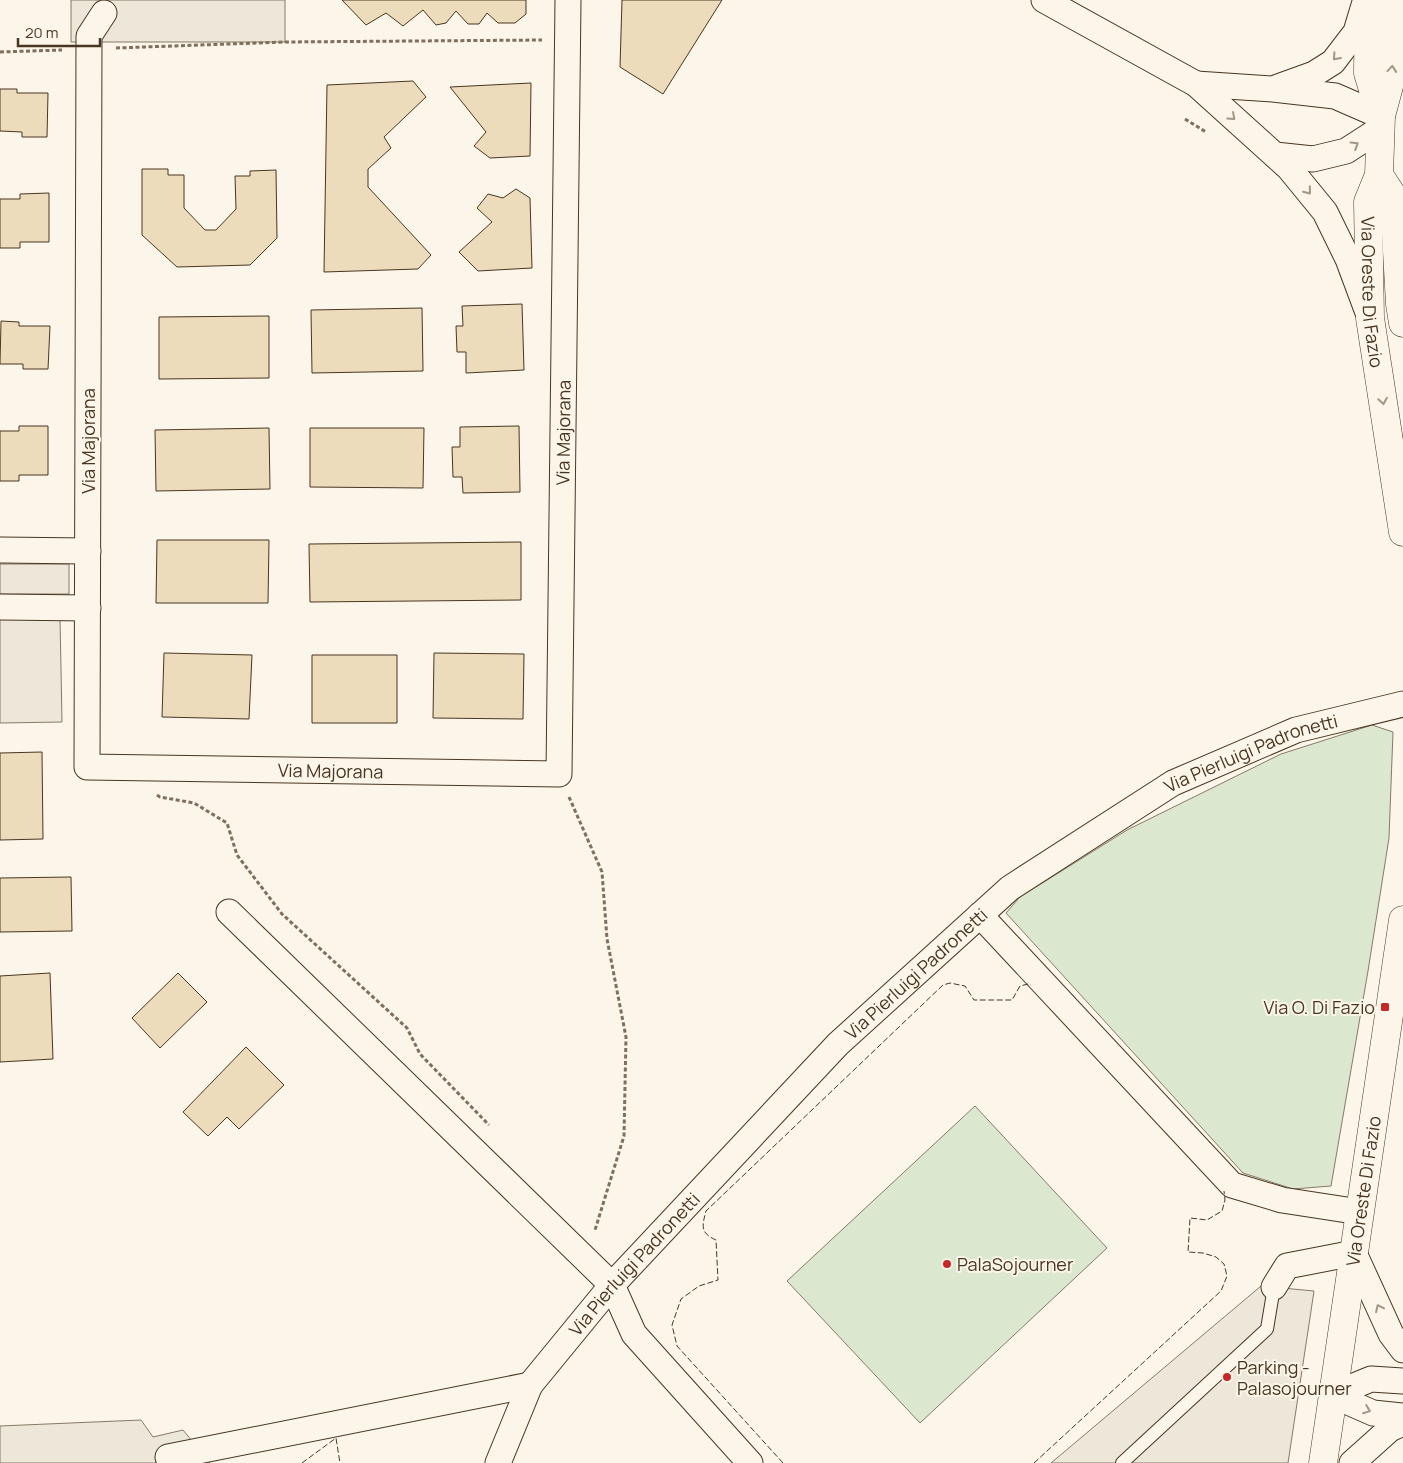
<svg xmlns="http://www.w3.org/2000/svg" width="1403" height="1463" font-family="Manrope,sans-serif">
  <rect width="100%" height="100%" fill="#fbf6e9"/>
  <!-- green -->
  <path fill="#dce7d0" stroke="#887966" d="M1372,725L1393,732L1389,838L1368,971L1331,1186L1293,1189L1243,1173L1006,913L1020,897L1127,830L1281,754Z
    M975,1106L1107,1248L920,1423L787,1281Z"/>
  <!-- parking -->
  <path fill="#ede7d9" stroke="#887966" d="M71,0H285V42H71Z
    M0,564H69V594H0Z
    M60,618L62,722L0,723V619Z
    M1261,1286L1314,1291L1288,1463H1051Z
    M141,1420L153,1437L183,1430L210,1463H0V1426Z"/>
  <!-- building -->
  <path fill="#ecdcbc" stroke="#4a3520" d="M342,0H526V14L515,23H498L487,13L479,24H468L456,11L446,23L436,25L423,10L403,26L386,13L366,25Z
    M622,0H722L663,94L620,67Z
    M413,81L426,97L384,137L391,148L368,169V187L431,255L418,269L324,272L327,85Z
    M531,83L530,156L490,158L474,146L486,132L450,87Z
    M0,89H17V93H48L47,137H22V132L0,131Z
    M142,169H168V175H184V208L205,230H216L236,209L235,176H250V171L276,170L277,238L250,265L177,267L142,235Z
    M516,189L530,198L532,268L478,271L459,252L492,222L477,208L488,194L503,198Z
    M49,193V242H20V248H0V199H20V194Z
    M522,304L524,370L466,373V352H457L456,326H463L462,306Z
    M422,308L423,371L312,373L311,310Z
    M269,316V378L159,379V317Z
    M1,321L19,322V326H50L48,369H23V364H0Z
    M19,426H48V475H19V481H0V431H19Z
    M519,426L520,492L463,493L462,477H453L452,447H460V427Z
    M269,428L270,489L156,491L155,430Z
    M310,428H424L423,488L310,487Z
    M157,540H269L268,603H156Z
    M521,542V600L310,602L309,544Z
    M164,653L252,655L249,719L162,717Z
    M434,653L524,654L523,719L433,718Z
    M312,655H397V723H312Z
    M42,752L43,839L0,840V753Z
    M71,877L72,931L0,932V878Z
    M50,973L53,1059L0,1062V976Z
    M178,973L207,1002L160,1048L132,1018Z
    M246,1047L284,1085L239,1129L227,1117L208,1136L183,1112Z"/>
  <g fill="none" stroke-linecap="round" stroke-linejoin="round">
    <!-- lane casing -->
    <g stroke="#4a3520" stroke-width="14">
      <path id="lane" d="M1122,1463L1267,1329L1274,1287"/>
    </g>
    <!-- street casing -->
    <g stroke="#4a3520" stroke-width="27">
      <g id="street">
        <path d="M1044,0L1196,84L1289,168L1325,212L1348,259L1367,310"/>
        <path id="s1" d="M104,13L89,36L87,767L559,774L568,0"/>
        <path d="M1196,84L1273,89L1335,96L1381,116"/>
        <path d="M1278,87L1314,74L1333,62L1356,32L1365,2"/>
        <path d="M1275,155L1313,159L1346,151L1380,129"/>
        <path d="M0,550L88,551"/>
        <path d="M0,607L88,608"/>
        <path d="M229,912L612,1285L634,1334L750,1463"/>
        <path d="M980,915L1232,1185L1282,1200L1360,1212"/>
        <path d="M1274,1287L1287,1266L1354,1253L1391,1334L1403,1350"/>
        <path d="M1332,1395L1373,1413L1403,1416"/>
        <path d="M1332,1395L1371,1379L1403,1381"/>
        <path d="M168,1457L530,1385"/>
        <path id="s2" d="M498,1463L530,1385L612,1285L838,1044L1010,888L1173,783L1296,730L1403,704"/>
        <path d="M1352,1463L1390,1429L1403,1423"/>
      </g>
    </g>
    <!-- secondary casing -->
    <g stroke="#4a3520" stroke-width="29">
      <g id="secondary">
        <path d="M1369,0L1368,73L1381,116"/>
        <path id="s3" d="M1392,0L1393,71L1381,116L1379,175L1368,202L1370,318L1403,532"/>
        <path d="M1379,175L1394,198L1400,304L1403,323"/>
        <path id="s4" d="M1323,1463L1403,920"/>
      </g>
    </g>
    <!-- path -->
    <path stroke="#7f6f5c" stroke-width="3" stroke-dasharray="4 2.5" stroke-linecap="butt" d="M116,48L285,42L542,40
      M0,52L62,50
      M1185,119L1206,132
      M157,795L160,797L194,803L227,823L237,855L282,914L407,1028L420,1054L489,1125
      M569,797L602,872L607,939L626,1037L624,1136L595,1230"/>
    <!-- lane -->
    <use href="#lane" stroke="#fbf6e9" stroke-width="12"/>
    <!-- street -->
    <use href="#street" stroke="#fbf6e9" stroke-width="25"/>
    <!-- secondary -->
    <use href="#secondary" stroke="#fbf6e9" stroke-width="28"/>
    <!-- fence -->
    <path stroke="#4a3520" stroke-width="1" stroke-dasharray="6 2.5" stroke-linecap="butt" d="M302,1463L336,1438L340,1463
      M783,1463L677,1346L672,1325L681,1299L699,1286L718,1280L716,1240C700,1233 702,1226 706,1211L943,985L950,983L965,986L974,1000H1012L1020,986L1028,984L1031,985
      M1034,1463L1221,1291L1227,1276L1224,1264L1216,1257L1203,1253L1188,1252L1190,1218L1207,1220L1222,1211L1225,1200L1224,1191"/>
  </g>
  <!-- one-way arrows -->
  <defs><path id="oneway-chevron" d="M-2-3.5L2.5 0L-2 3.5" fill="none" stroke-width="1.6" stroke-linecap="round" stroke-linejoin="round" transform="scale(1.25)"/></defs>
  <g stroke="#a29684">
    <use href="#oneway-chevron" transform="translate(1336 57) rotate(132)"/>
    <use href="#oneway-chevron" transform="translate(1392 69) rotate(-85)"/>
    <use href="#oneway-chevron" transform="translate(1232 117) rotate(42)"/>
    <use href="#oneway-chevron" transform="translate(1355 145) rotate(-32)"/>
    <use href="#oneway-chevron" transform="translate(1308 191) rotate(51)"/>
    <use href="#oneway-chevron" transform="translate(1383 401) rotate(81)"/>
    <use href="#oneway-chevron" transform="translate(1379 1308) rotate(-115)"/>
    <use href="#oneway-chevron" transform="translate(1367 1410) rotate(21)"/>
  </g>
  <!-- markers -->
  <g fill="#c62828" stroke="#fbf6e9" stroke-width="2">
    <rect x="1380" y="1002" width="10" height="10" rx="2.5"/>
    <circle cx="947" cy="1264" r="5"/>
    <circle cx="1227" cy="1377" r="5"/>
  </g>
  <g text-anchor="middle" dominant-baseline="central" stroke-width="4" stroke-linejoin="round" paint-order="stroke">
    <!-- street labels -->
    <g font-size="18" fill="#4a3520" stroke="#fbf6e9">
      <text stroke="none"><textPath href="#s3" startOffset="296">Via Oreste Di Fazio</textPath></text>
      <text stroke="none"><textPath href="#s1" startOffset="1572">Via Majorana</textPath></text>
      <text transform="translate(88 441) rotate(-90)">Via Majorana</text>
      <text stroke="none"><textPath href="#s2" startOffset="1054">Via Pierluigi Padronetti</textPath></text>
      <text stroke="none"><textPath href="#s1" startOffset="1002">Via Majorana</textPath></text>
      <text stroke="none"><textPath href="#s2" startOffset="649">Via Pierluigi Padronetti</textPath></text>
      <text stroke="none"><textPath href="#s4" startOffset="275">Via Oreste Di Fazio</textPath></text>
      <text stroke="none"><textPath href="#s2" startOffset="244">Via Pierluigi Padronetti</textPath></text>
    </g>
    <!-- poi labels -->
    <g font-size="18" fill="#4a3520" stroke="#fbf6e9" text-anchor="start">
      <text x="1375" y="1007" text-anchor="end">Via O. Di Fazio</text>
      <text x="957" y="1264">PalaSojourner</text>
      <text x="1237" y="1367">Parking -<tspan x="1237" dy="21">Palasojourner</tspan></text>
    </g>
  </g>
  <!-- scale -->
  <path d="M18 38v8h82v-8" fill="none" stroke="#4a3520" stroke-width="2.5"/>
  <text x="25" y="38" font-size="15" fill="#4a3520" stroke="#fbf6e9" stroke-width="4" paint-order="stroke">20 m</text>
</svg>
